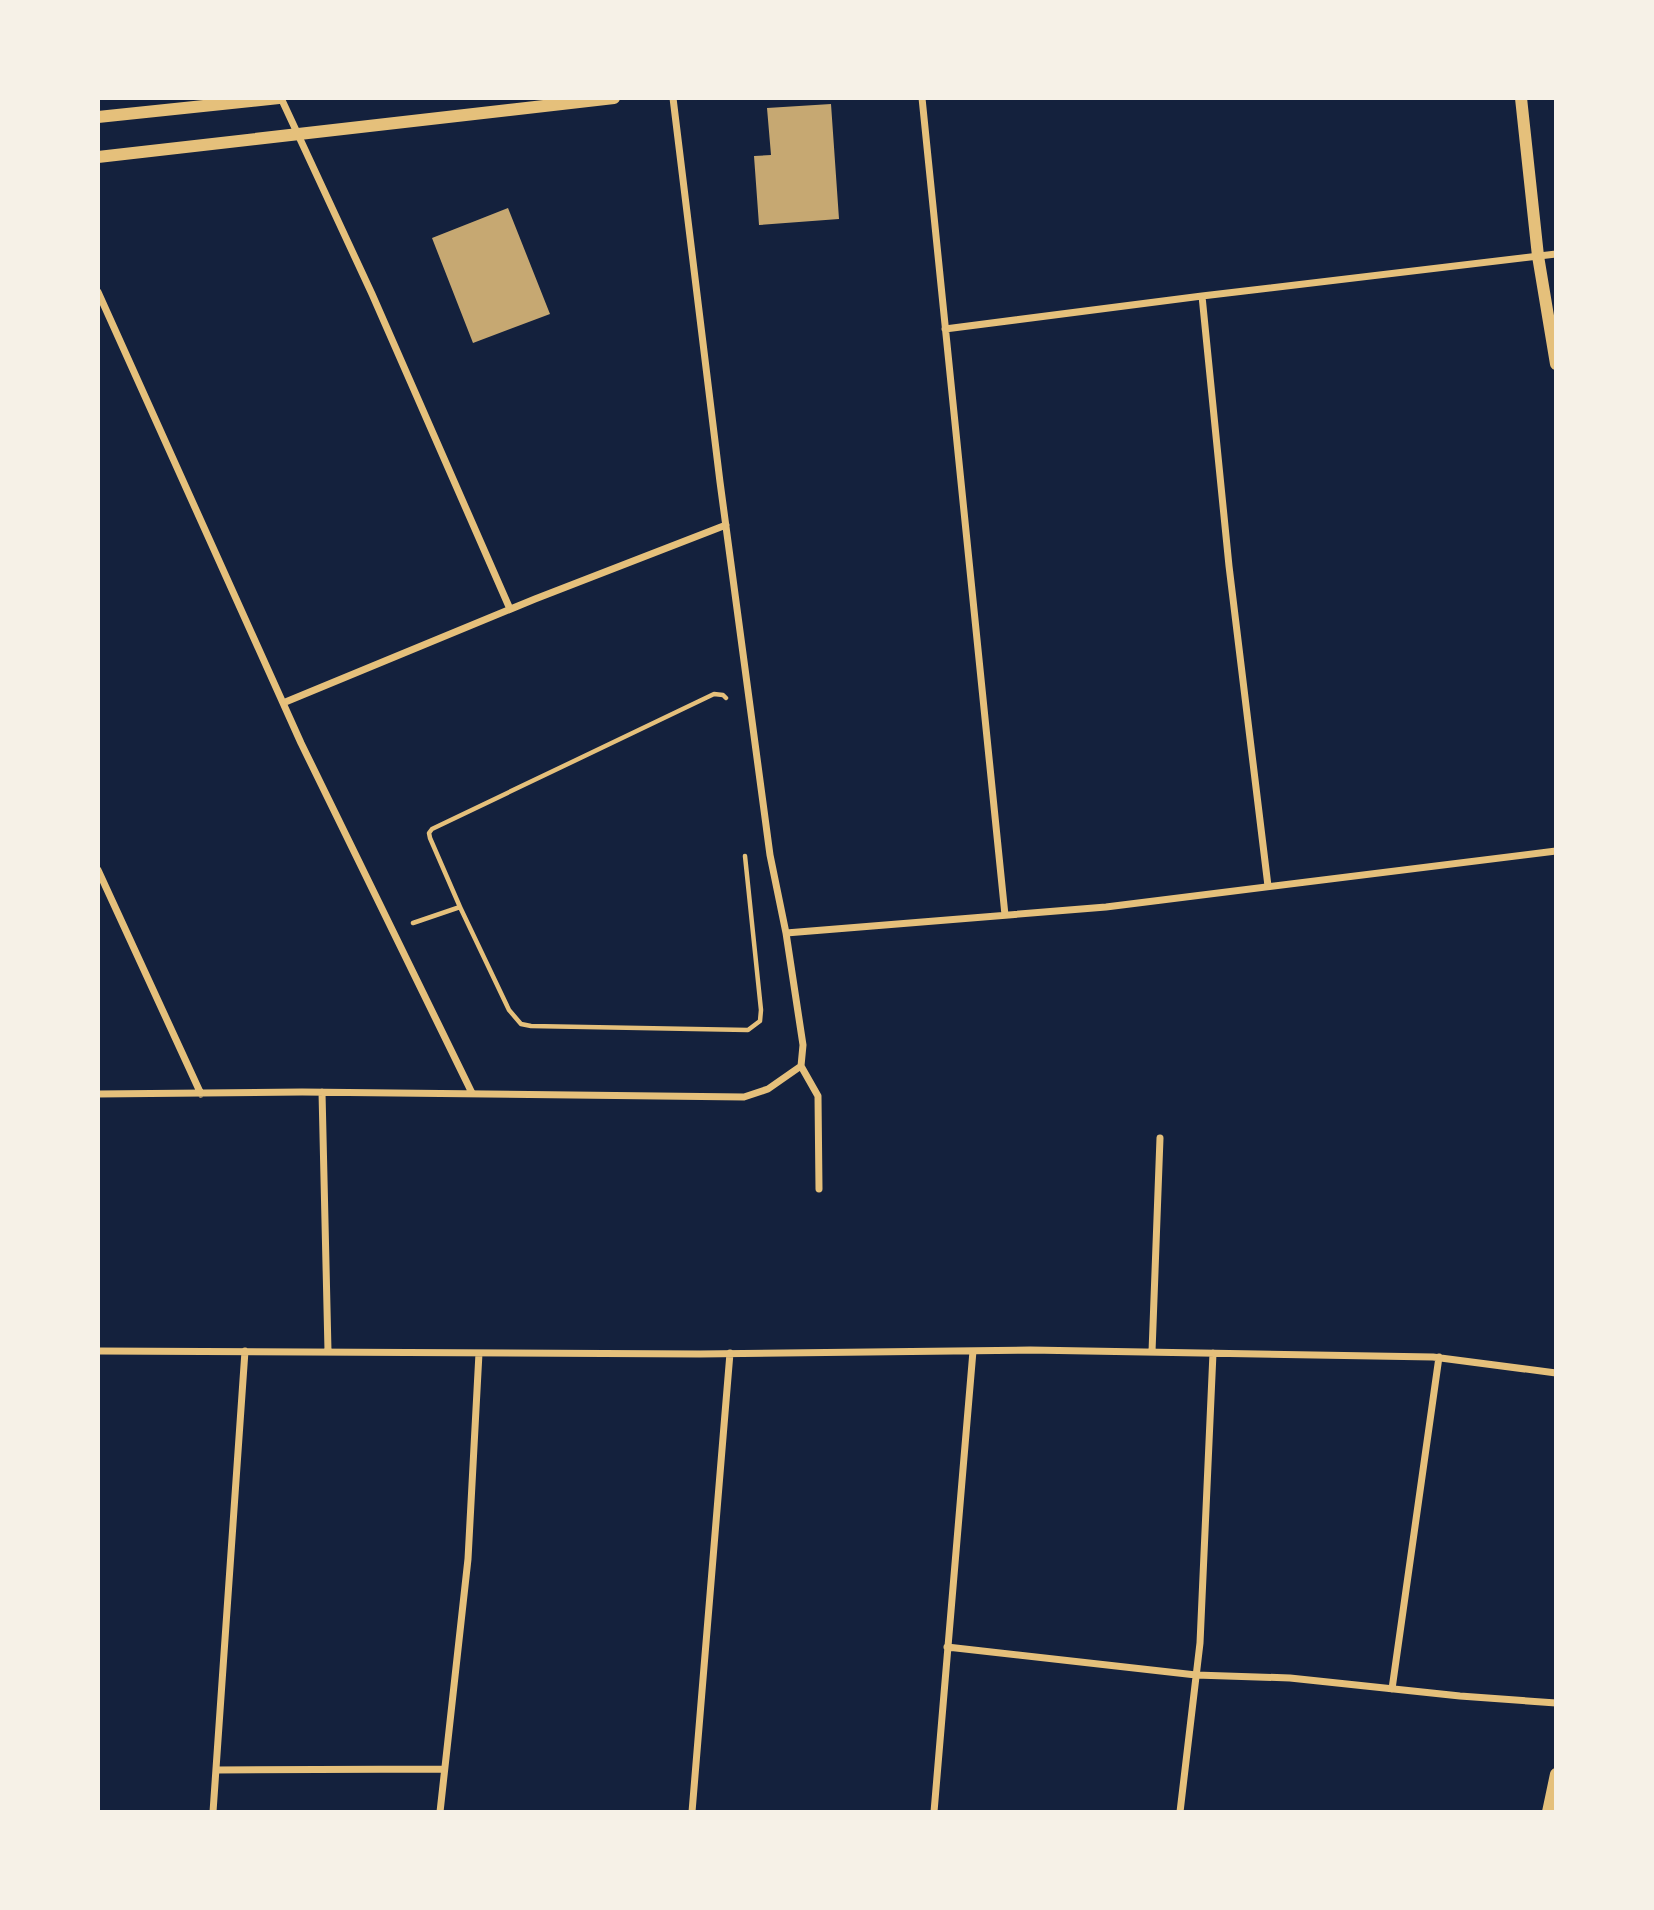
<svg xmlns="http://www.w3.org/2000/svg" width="1654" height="1910" font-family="'PT Serif',serif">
  <rect width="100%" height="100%" fill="#14213d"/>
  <!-- building -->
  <path fill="#c6a872" d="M831,104L839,219L759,225L754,156L771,155L767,108Z
    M508,208L550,314L473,343L432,238Z"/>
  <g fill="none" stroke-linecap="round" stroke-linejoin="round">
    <!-- path -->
    <path stroke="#e5c07b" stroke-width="4.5" d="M460,907L509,1010L521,1024L531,1026L748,1030L760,1021L761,1010L745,856
      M413,923L460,907L430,838L429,833L432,829L714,694L723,695L726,698"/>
    <!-- minor -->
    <path stroke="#e5c07b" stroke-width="7" d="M281,98L372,294L510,609
      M922,98L1005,915
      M98,292L301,743L472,1093
      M1202,296L1229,566L1268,886
      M945,329L1202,296L1556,254
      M283,703L535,599L726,525
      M98,870L201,1094
      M786,933L1106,907L1556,851
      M801,1066L818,1096L819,1189
      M322,1092L328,1351
      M98,1094L302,1092L744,1097L768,1089L801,1066L803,1045L786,933L770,855L720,482L673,98
      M98,1351L700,1354L1030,1350L1433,1357L1556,1373
      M1152,1352L1160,1138
      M947,1647L1196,1675L1290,1678L1460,1696L1556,1703
      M1392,1689L1439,1357
      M217,1770L444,1769
      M213,1812L245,1351
      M440,1812L468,1559L479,1353
      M692,1812L730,1353
      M934,1812L973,1351
      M1180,1812L1200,1643L1213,1353"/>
    <!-- tertiary -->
    <path stroke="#e5c07b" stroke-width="12" d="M1521,98L1538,256L1556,364
      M98,117L279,98
      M98,157L614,98
      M1548,1812L1556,1774"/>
  </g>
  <!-- border -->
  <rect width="1654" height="1910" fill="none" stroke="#f6f1e7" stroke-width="200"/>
</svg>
